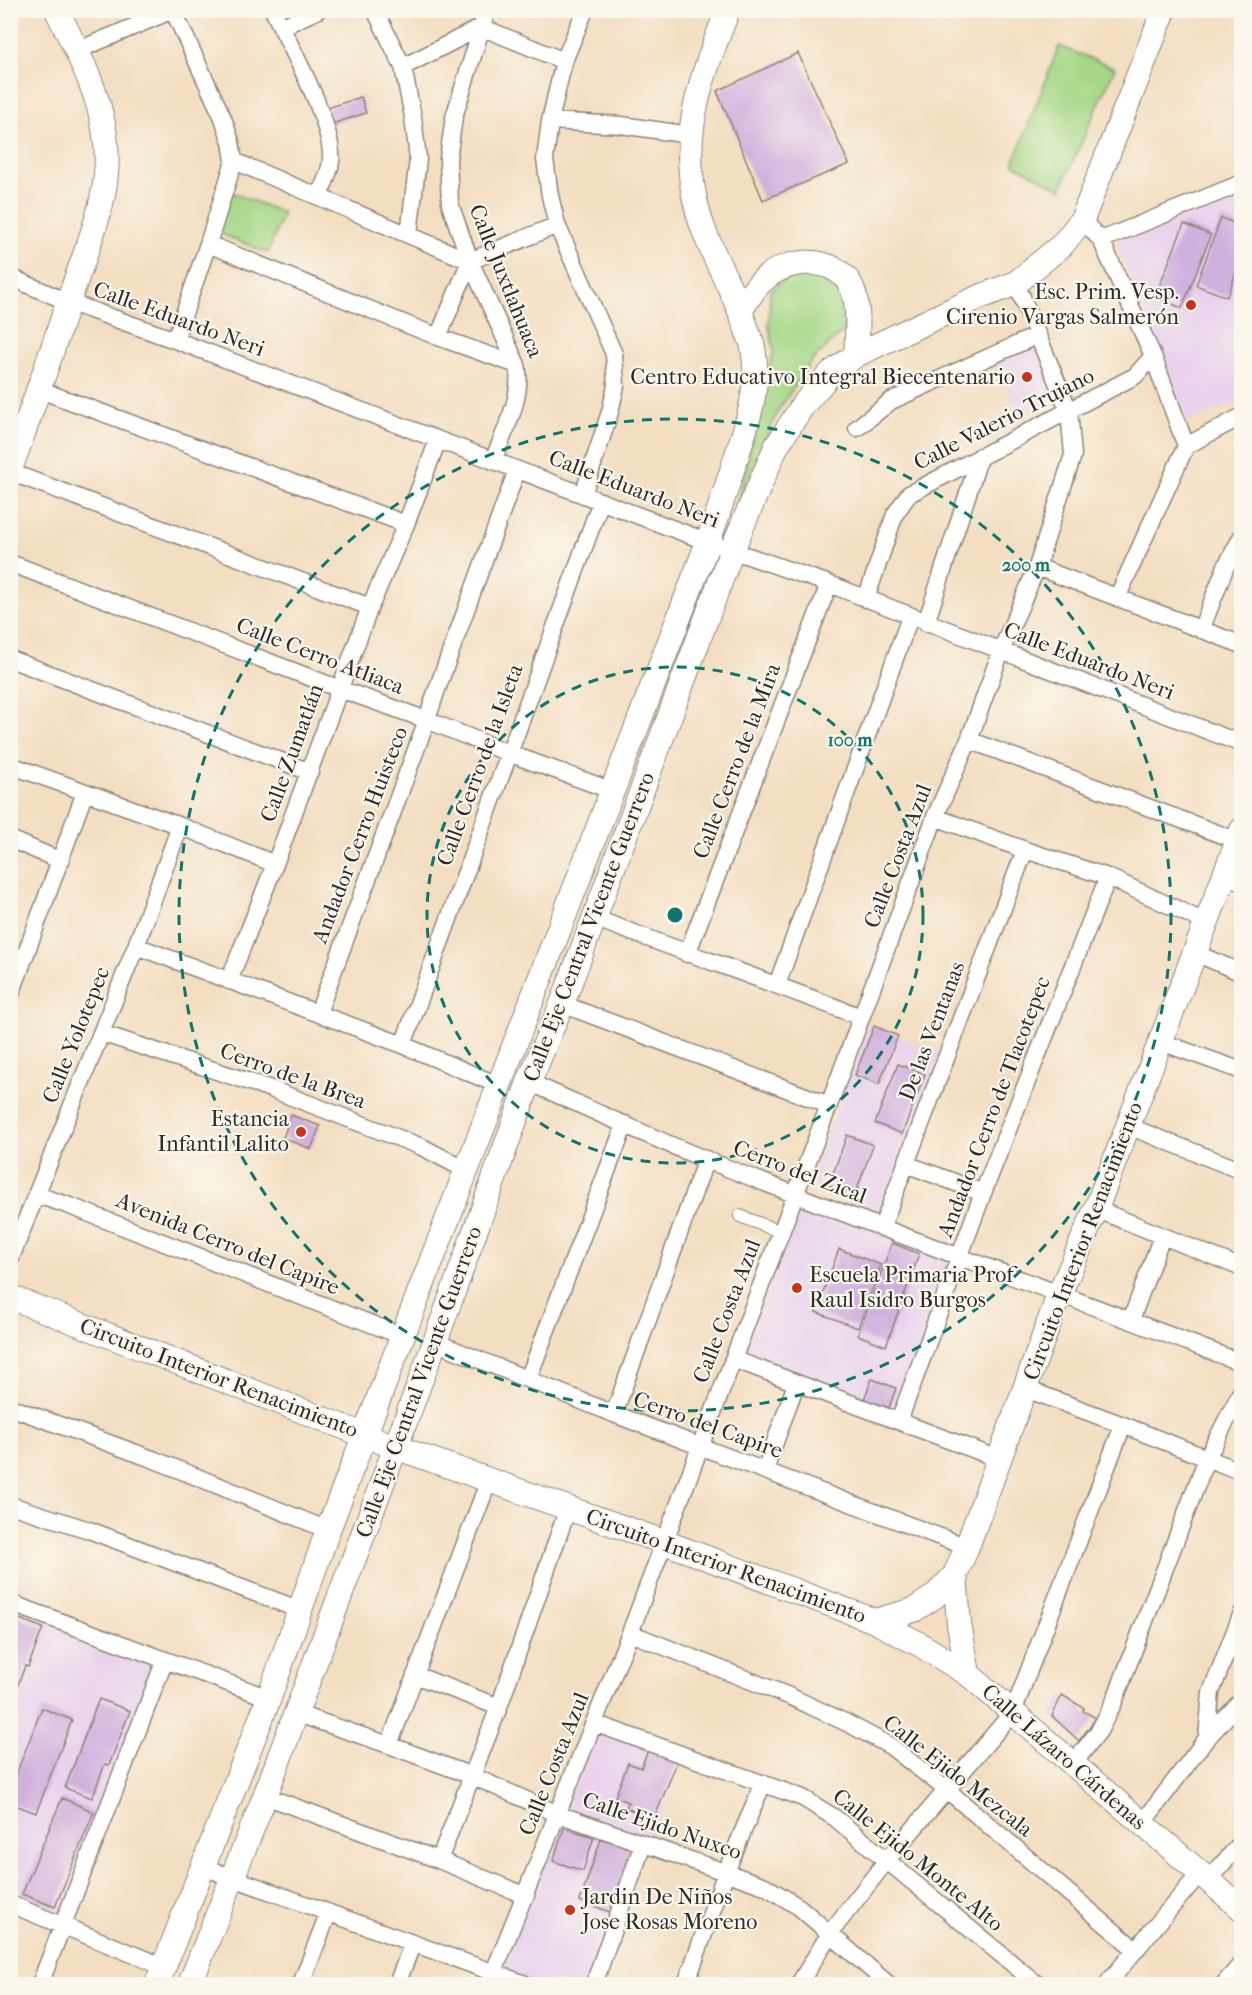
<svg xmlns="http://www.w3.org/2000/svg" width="1252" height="1995" font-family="'IM FELL French Canon',serif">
  <rect width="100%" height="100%" fill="#fbf7ec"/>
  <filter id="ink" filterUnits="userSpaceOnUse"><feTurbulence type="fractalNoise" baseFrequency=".0167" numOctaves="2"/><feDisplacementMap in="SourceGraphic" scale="12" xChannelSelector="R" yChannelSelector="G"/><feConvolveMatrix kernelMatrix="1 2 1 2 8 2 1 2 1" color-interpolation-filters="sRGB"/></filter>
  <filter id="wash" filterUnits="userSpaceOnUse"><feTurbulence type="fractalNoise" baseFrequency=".008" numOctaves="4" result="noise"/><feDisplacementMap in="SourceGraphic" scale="24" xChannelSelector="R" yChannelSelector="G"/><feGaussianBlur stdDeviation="1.35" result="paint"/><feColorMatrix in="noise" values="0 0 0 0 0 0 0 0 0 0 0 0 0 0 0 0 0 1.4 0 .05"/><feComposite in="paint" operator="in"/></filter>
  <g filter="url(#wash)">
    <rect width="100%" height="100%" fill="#f3dec1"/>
    <!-- built -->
    <path fill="#e9d2ed" d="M1241,192V400L1188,422L1116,242Z
      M1036,339L1060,397L1018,415L994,357Z
      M869,1024L941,1053L881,1211L809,1183Z
      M803,1203L956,1260L897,1418L741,1359Z
      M10,1608L157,1662L59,1917L11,1898Z
      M594,1729L681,1761L651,1844L565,1812Z
      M562,1818L637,1846L586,1984H535L501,1973Z"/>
    <!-- green -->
    <path fill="#a5d786" stroke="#688158" stroke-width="1.5" d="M1059,46L1115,68L1061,188L1063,190L1013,164Z
      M231,192L283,213L268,253L216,232Z
      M820,273L842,287L846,328L811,362L778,411L737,503L774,350L769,327L770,291L790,276Z"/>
    <g id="blocks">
      <!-- building -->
      <path fill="#d2b0de" d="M798,53L849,164L763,200L717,91Z
        M361,97L366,113L332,124L327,108Z
        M1221,218L1242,226V257L1227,297L1196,285Z
        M1184,224L1211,235L1182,308L1155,297Z
        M874,1026L898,1036L879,1084L855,1075Z
        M898,1064L925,1074L902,1134L875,1123Z
        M291,1115L320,1126L311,1149L283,1138Z
        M847,1135L873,1145L855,1195L829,1185Z
        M892,1243L919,1254L886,1346L858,1335Z
        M839,1249L881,1265L858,1328L816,1312Z
        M872,1379L896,1388L889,1408L864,1399Z
        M12,1616L43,1628L28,1667L25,1666L11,1703Z
        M1062,1695L1084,1708L1083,1711L1096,1718L1079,1741L1052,1716Z
        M99,1699L130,1711L109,1765L105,1764L92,1798L65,1788Z
        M42,1708L72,1720L36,1813L10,1803V1790Z
        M648,1750L677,1762L654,1819L626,1808L628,1802L615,1797L628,1763L641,1768Z
        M62,1798L94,1812L55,1907L22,1894Z
        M564,1828L594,1837L583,1871L553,1861Z
        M601,1839L633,1848L610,1912L580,1901Z"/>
    </g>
  </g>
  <g filter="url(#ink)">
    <use href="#blocks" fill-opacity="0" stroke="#8f8476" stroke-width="1.5"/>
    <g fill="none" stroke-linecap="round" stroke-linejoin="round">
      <!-- pedestrian casing -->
      <g stroke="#8f8476" stroke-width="14">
        <path id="pedestrian" d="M740,1216L781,1232"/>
      </g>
      <!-- minor casing -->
      <g stroke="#8f8476" stroke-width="19">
        <path id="minor" d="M273,10C290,47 334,123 331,161C330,173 323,186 319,196
          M375,10L403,67L413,117L418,159L409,234
          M487,10L454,117L448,159L450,204L470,261L517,365C524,395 504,432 493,461
          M281,27L318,10
          M76,51L173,10L223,118L231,142L234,161L208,244L175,340
          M403,67L481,27L564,61
          M550,121L621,125L690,135
          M234,161L470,261L557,225
          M1082,220L1101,240L1153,356L1186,446L1117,598
          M1101,240L1242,183
          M208,244L438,337L517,365
          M10,277L68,302L175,340L708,542L829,584L1242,744
          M438,337L470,261
          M40,390L406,524
          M857,428L891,401L1038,335
          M1186,446L1242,416
          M10,472L370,607
          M583,495L610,412L616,386L614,354L557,225L550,196L545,159L550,121L564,61L585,10
          M10,563L340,689L427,720L508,753L613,791
          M1037,567L1242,645
          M866,599L895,514L909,494L1135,376L1153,356
          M926,623L980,456
          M1201,630L1226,566L1242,536
          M10,659L310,772
          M969,740L1238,841
          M10,765L180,826L275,864
          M935,817L1025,850L1108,877L1207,923
          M10,839L61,861
          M1225,876L1242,882
          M594,918C683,952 773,983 861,1017
          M136,946L403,1045L498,1085
          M1195,953L1242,973
          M687,954L829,584
          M229,981L275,864L370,607L406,524L438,440
          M777,985L910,617
          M10,997L85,792
          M562,1004L829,1105
          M318,1013L427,720L436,692L517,470
          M101,1033L268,1088L422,1147L466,1170
          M1161,1042L1242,1071
          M403,1045L601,501
          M529,1082C588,1108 647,1136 707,1160C884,1231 1064,1294 1242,1363
          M1128,1126L1242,1171
          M906,1164L983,1193
          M37,1195L70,1206L402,1336
          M1096,1209L1242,1268
          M882,1227L1025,850
          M10,1260L136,946L180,826
          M1131,1320L1162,1236
          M435,1342L614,1414L967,1547
          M733,1359L999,1459
          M528,1379L625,1124
          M1026,1389L1123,1425L1242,1472
          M10,1407L155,1460L328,1530
          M614,1414L706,1159
          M899,1421L983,1193L1108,877
          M765,1470L796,1384
          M10,1505L89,1530L300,1610
          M10,1603L269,1698
          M630,1633L789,1696L849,1724L890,1746L947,1790L1136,1950
          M415,1675L499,1707
          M295,1713L389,1745L472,1776L558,1814L765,1886L799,1907L888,1984
          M594,1723L803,1798L835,1818L1037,1984
          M1207,1738L1211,1692L1242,1613
          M389,1745L489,1480
          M1073,1764L1099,1731L1114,1702L1207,1458L1242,1390
          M265,1796L439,1860L526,1896
          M1142,1824L1207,1738L1242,1700
          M439,1860L499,1707L568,1508
          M203,1867L525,1984
          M1208,1880L1242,1842
          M10,1904L164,1967
          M40,1984L165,1660
          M301,1984L328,1914
          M397,1984L412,1945
          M489,1984L630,1633L829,1105L935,817L969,740L1001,651L1037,567L1073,455L1069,411L1016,283
          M594,1984L643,1844
          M686,1984L726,1872L763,1783
          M799,1984L830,1933L887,1860L1013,1712L1123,1425
          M1107,1984L1200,1873
          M1224,1984L1242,1963"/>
      </g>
      <!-- secondary casing -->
      <g stroke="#8f8476" stroke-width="26">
        <path id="secondary" d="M740,311C747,301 753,289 762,281C784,259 829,254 849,282C861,300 857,335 856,355
          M10,469C31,413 50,357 69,300C87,245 116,189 104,129C97,87 75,48 57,10
          M10,1297L395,1447L664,1542L875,1621L914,1610L935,1596L955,1575L967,1547L1059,1295L1096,1209L1242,830
          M955,1575L959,1624L968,1674
          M875,1621L919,1644L968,1674L1242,1909
          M157,1984L269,1698L328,1530L708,542C717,516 726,490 734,464C746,427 761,388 753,348C752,341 748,334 746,327C736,298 721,271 709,243C672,158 695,92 728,10
          M190,1984L265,1796L435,1342L529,1082L562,1004L732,550L776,447L803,405L831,373L856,355L977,298L1016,283L1062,245L1082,220L1164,10"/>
      </g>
      <!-- pedestrian -->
      <use href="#pedestrian" stroke="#fff" stroke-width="12"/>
      <!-- minor -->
      <use href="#minor" stroke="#fff" stroke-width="16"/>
      <!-- secondary -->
      <use href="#secondary" stroke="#fff" stroke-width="24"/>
    </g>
  </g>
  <!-- distance rings -->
  <g fill="none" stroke="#0f766e" stroke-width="3" stroke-dasharray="10 8">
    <circle cx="675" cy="915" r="248"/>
    <circle cx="675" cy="915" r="496"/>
  </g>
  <!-- markers -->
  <g fill="#c8321e" stroke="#fbf7ec" stroke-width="2">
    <circle cx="1191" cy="305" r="6"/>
    <circle cx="1027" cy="377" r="6"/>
    <circle cx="301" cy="1132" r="6"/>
    <circle cx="797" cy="1288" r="6"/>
    <circle cx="570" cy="1910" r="6"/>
  </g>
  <g text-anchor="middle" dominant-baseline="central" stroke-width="4.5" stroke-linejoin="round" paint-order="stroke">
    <!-- street labels -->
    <g font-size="22" fill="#2b2b2b" stroke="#fbf7ec">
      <text transform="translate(506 281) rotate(68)">Calle Juxtlahuaca</text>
      <text transform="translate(179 319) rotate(20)">Calle Eduardo Neri</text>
      <text transform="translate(1004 419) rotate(-27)">Calle Valerio Trujano</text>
      <text transform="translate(634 489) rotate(21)">Calle Eduardo Neri</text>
      <text transform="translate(320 656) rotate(21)">Calle Cerro Atliaca</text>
      <text transform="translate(1089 661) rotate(21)">Calle Eduardo Neri</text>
      <text transform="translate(292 753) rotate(-70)">Calle Zumatlán</text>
      <text transform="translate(737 761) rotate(-69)">Calle Cerro de la Mira</text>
      <text transform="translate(480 765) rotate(-70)">Calle Cerro de la Isleta</text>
      <text transform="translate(360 835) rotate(-69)">Andador Cerro Huisteco</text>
      <text transform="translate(898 856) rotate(-69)">Calle Costa Azul</text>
      <text transform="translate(589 927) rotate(-69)">Calle Eje Central Vicente Guerrero</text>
      <text transform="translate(932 1031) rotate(-69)">De las Ventanas</text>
      <text transform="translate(76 1035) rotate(-68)">Calle Yolotepec</text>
      <text transform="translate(293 1076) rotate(20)">Cerro de la Brea</text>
      <text transform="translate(994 1107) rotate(-69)">Andador Cerro de Tlacotepec</text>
      <text transform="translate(800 1172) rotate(21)">Cerro del Zical</text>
      <text transform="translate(1083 1241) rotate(-69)">Circuito Interior Renacimiento</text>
      <text transform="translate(228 1244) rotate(22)">Avenida Cerro del Capire</text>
      <text transform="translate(727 1311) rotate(-69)">Calle Costa Azul</text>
      <text transform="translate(219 1378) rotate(21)">Circuito Interior Renacimiento</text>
      <text transform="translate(419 1382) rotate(-70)">Calle Eje Central Vicente Guerrero</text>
      <text transform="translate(708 1425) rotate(20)">Cerro del Capire</text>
      <text transform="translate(726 1566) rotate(20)">Circuito Interior Renacimiento</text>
      <text transform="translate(1064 1757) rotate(41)">Calle Lázaro Cárdenas</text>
      <text transform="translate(554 1764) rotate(-68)">Calle Costa Azul</text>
      <text transform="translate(958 1776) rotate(38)">Calle Ejido Mezcala</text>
      <text transform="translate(662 1826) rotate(19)">Calle Ejido Nuxco</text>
      <text transform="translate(918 1860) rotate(39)">Calle Ejido Monte Alto</text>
    </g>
    <!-- poi labels -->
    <g font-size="22" fill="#2b2b2b" stroke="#fbf7ec" text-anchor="end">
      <text x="1179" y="292">Esc. Prim. Vesp.<tspan x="1179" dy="25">Cirenio Vargas Salmerón</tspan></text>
      <text x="1015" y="377">Centro Educativo Integral Biecentenario</text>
      <text x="289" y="1119">Estancia<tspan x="289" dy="25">Infantil Lalito</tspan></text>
      <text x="809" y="1275" text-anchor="start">Escuela Primaria Prof<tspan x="809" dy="25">Raul Isidro Burgos</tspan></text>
      <text x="582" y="1897" text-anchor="start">Jardin De Niños<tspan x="582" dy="25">Jose Rosas Moreno</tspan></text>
    </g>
  </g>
  <circle cx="675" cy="915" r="9" fill="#0f766e" stroke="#fbf7ec" stroke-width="3"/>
  <g font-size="18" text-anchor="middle" font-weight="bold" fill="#0f766e" stroke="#fbf7ec" stroke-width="4.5" stroke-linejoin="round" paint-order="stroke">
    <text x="1026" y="571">200 m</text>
    <text x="850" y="746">100 m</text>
  </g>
  <!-- margin -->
  <rect width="1252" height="1995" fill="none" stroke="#fbf7ec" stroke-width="36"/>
</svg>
